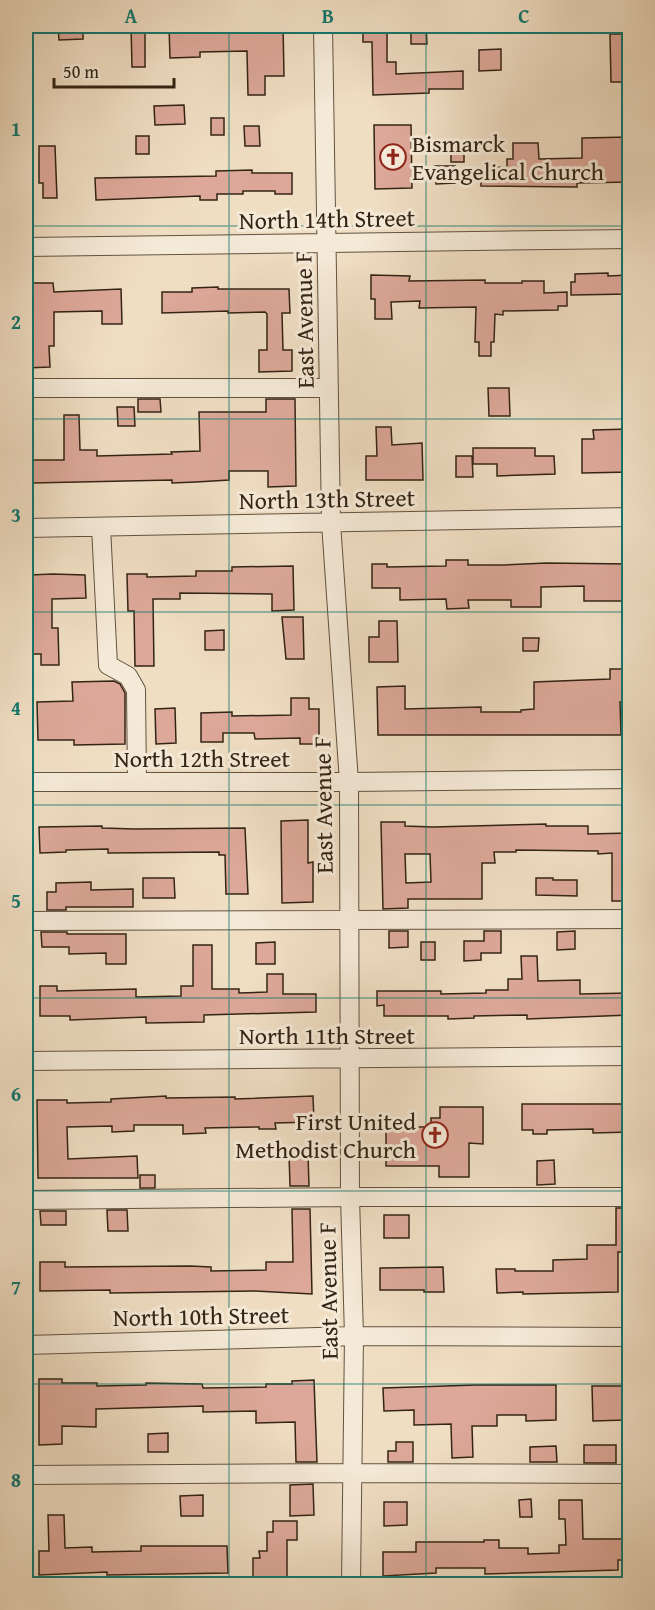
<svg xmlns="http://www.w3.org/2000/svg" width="655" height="1610" font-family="'Gentium Book Plus',serif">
  <rect width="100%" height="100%" fill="#f0dec3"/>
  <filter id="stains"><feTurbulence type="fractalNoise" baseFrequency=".00333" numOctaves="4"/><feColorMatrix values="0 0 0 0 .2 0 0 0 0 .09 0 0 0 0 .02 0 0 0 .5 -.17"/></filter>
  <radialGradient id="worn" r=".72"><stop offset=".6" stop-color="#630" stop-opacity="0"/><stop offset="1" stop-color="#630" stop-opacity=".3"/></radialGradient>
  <!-- building -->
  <path fill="#dda899" stroke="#332414" stroke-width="1.5" fill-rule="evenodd" d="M58,26H83V39L59,40Z
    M131,26H145V67H132Z
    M169,26H283L284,76H265V95H248L247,51L200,52V57L170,58Z
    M363,26H387V62H396V74L463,71V89H429V93L373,95L372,42H363Z
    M411,26H426L427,44H411Z
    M610,34H630V82H611Z
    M501,49V70L479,71V50Z
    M184,105L185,124L155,125L154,106Z
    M211,118H224V135H211Z
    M374,125H411L412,188L375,189Z
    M244,126H259L260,146H245Z
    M136,136H149V154H136Z
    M630,137V182L577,183V187L481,186V168L507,167V159H513V143H538L539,159L582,158V138Z
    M39,146H55L57,198H43V183H39Z
    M464,146V162H451V147Z
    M435,166H455V183L436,184Z
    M252,170V173H292V194H275V191H243V194H217V200H200V196L96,200L95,178L216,176V171Z
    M608,273V276L630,275V294L571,295V282H575V274Z
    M371,275L410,276L409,281L485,280V283H522V281H544V293L567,292V306H558V310L503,311V315L495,314L494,342H491V356H479V342H475L476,307L419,308L420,301L391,302L392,319H375V299H371Z
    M27,283H53L54,292L121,289L122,324H102V311L54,312V346H49L50,367L26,368Z
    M218,287V289H289L290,313H282L283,350H292V371L259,372V350H267V314L265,312L228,313V311L162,313V292H192V288Z
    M488,388H509L510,416H489Z
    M138,399H160L161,412H138Z
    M266,399H295L296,486L268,487V471H229V480L196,482L172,483V480L32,483L31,460H64V415H79L80,450H97V456L172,454L171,452L200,451L199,412H266Z
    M117,407H134L135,426H118Z
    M376,427H391L392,445L422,443L423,480H366V456H377Z
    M630,429V472L582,473V439H594L593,430Z
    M473,448H535V456H554L555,474L497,476V464H473Z
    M456,456H472L473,477H456Z
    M446,560H468V565H504L546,563L630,564V601H584V586L541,587V607H511V600H468L469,608L447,609L446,599L400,600V588H372V564H387V567L446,566Z
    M293,566L294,610L272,611V594L180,593V599H153L154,666H135L134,611H128L127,574H147V577L196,576V571H232V567Z
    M53,574L85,575L86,598L52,599V628H58L59,665H41V654H31L29,575Z
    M282,617H303L304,659H286Z
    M379,621H397L398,662H369V637H379Z
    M224,630V650H205V631Z
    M523,638H539L538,651H523Z
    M610,669H628V702H620L621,735H378L377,687L405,686V709L481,707V712H521V710L534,709V682L610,679Z
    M114,681L120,684L125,693V744L74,745V740H38L37,702L73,701L72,682Z
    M291,698H309V709H319V744H300V738L255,739L254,733H223V742H201V713L232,712V716L291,715Z
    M175,708L176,743L156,744L155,709Z
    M308,820V863L313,862V902L282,903L281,821Z
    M381,822H405V826L433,827L546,824V826H588V834L630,833V901H612V853L598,854V851L516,850V852H494L495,863H482V899H408V908L383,909ZM405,854H430L431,882L406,883Z
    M102,826V828L135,829L245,828L248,894H226L225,855H219V852L108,853V849L66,850V852L40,853L39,827Z
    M143,878H174L175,898H143Z
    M536,878H553V880H577V896L536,895Z
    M91,882V890L133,889V907H66V910H47V892H56V883Z
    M389,931H408V947L389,948Z
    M484,931H501V953H481V960L464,961V941H484Z
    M575,931V949L557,950V932Z
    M41,932H67V934H126V964H106V953L69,954V947H42Z
    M275,942V964H256V943Z
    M421,942H435V960H421Z
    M193,945H212V989H239V993L267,992V974H283V994H316V1012L204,1015V1022L146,1023V1017L70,1020V1016H40V986H57V991L136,989V997L181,996V986H193Z
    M521,956H537L538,981L580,980V994L630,993V1015L527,1019V1015L474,1016V1018L448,1019V1016H384V1005L377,1006V991H441V994L486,993V990H508V979H522Z
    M166,1096V1098L235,1097V1099L313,1096L314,1122L275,1123L276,1129H259V1127L205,1128L206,1133L183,1134V1125H134V1131L112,1132V1126L67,1127L68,1159L137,1156L138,1178H38L37,1100H67V1103L111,1102V1099Z
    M522,1104H630V1132L593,1133V1129L547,1130V1134H533V1130H522Z
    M440,1107H483V1144L469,1143V1177H439V1166H386V1127H431V1118H440Z
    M289,1154H308L309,1186H290Z
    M554,1160L555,1184L537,1185V1161Z
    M140,1175H155V1188H140Z
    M616,1208H630V1252H618V1292L523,1294V1292L497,1293L496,1269H515V1271H553V1260L587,1259V1245H616Z
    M292,1209H310L312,1294L255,1291L110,1293V1290L40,1291V1262H65V1267L190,1266L211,1267V1271L266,1270V1262H293Z
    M107,1210H127L128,1231H108Z
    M40,1211H66V1225H41Z
    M384,1215H409V1238H384Z
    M443,1267L444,1292H424V1290H380V1268Z
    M39,1379H62V1383H97V1386L146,1385V1383L202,1384L203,1388L266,1387V1384H292V1381L314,1380L317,1462H296L295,1422L256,1423V1411L203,1412V1406L96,1409V1427L62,1426V1444L39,1445Z
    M476,1385H556V1420L526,1421V1415H497V1426H472L473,1457L452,1458L451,1424L414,1425V1410L384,1411L383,1388Z
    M592,1386H625V1420L593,1421Z
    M168,1433V1452H148V1434Z
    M396,1442H413V1462H388V1451H396Z
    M584,1445H616V1463H584Z
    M556,1446L557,1462H530V1447Z
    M313,1484L314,1515L290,1516V1485Z
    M203,1495V1516H181L180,1496Z
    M531,1499L532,1517H520L519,1500Z
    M559,1500H582L583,1539H629V1560H618V1570L485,1574V1568H436V1573L383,1576V1552H416V1542H484V1540H499V1548H528V1554L559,1553V1545H566L565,1519H559Z
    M384,1502H407V1525L384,1526Z
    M48,1515H64L65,1548L92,1547V1552L141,1551V1546H227L228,1573L107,1575V1572L39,1575V1551H49Z
    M273,1521H297V1540H287V1578H253V1558H260L259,1551H267V1532H273Z"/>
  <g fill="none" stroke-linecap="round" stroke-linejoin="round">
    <!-- minor casing -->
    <g stroke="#625240" stroke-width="20">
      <path id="minor" d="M323,26L331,523L349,782L350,1197L354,1336L351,1584
        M26,247L630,239
        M26,388H329
        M101,527L108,665L128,676L136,690L137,782
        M26,528L630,517
        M26,782H349L630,779
        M26,921L630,919
        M26,1061L630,1056
        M26,1200L350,1197H630
        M26,1345L354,1336L630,1337
        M26,1475L353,1473L630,1474"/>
    </g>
    <!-- minor -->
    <use href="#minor" stroke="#f5ead8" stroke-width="18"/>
  </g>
  <!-- grid -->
  <path fill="none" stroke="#0f766e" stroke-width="1.5" stroke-opacity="0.55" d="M229,26V1584M426,26V1584M26,226H630M26,419H630M26,612H630M26,805H630M26,998H630M26,1191H630M26,1384H630"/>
  <!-- icons -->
  <defs>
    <g id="church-ring" transform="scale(1.35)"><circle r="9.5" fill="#f5ead8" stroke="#8f2418" stroke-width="1.5"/><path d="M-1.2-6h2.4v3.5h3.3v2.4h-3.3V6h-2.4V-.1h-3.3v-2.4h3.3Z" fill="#8f2418"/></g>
  </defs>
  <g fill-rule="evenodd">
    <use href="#church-ring" x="393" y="157"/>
    <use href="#church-ring" x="435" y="1135"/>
  </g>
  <g text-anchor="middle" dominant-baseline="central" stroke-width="6" stroke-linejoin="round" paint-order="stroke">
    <!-- poi labels -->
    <g font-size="24" fill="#332414" stroke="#f5ead8" text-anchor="start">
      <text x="412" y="143">Bismarck<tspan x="412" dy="28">Evangelical Church</tspan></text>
      <text x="416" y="1121" text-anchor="end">First United<tspan x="416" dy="28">Methodist Church</tspan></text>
    </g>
    <!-- street labels -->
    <g font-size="24" fill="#332414" stroke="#f5ead8">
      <text transform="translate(327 219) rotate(-1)">North 14th Street</text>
      <text transform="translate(304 320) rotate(-91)">East Avenue F</text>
      <text transform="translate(327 499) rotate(-1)">North 13th Street</text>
      <text x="202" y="758">North 12th Street</text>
      <text transform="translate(323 805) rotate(-91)">East Avenue F</text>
      <text x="327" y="1035">North 11th Street</text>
      <text transform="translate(328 1291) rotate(-91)">East Avenue F</text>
      <text transform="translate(201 1316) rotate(-1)">North 10th Street</text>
    </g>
  </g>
  <!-- margin -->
  <rect width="655" height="1610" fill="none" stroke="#f0dec3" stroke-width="66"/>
  <!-- scale -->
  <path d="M54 78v9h120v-9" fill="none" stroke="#332414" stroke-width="3"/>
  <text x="63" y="78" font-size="18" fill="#332414" stroke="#f5ead8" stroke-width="4.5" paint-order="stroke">50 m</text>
  <rect x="33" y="33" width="589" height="1544" fill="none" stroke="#0f766e" stroke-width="2"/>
  <g font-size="20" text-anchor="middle" font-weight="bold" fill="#0f766e">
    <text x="131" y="23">A</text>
    <text x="328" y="23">B</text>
    <text x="524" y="23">C</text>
    <text x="16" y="136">1</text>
    <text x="16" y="329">2</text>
    <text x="16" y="522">3</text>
    <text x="16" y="715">4</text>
    <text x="16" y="908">5</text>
    <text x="16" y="1101">6</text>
    <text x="16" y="1294">7</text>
    <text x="16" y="1487">8</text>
  </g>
  <rect width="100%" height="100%" filter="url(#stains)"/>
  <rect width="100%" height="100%" fill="url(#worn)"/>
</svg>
